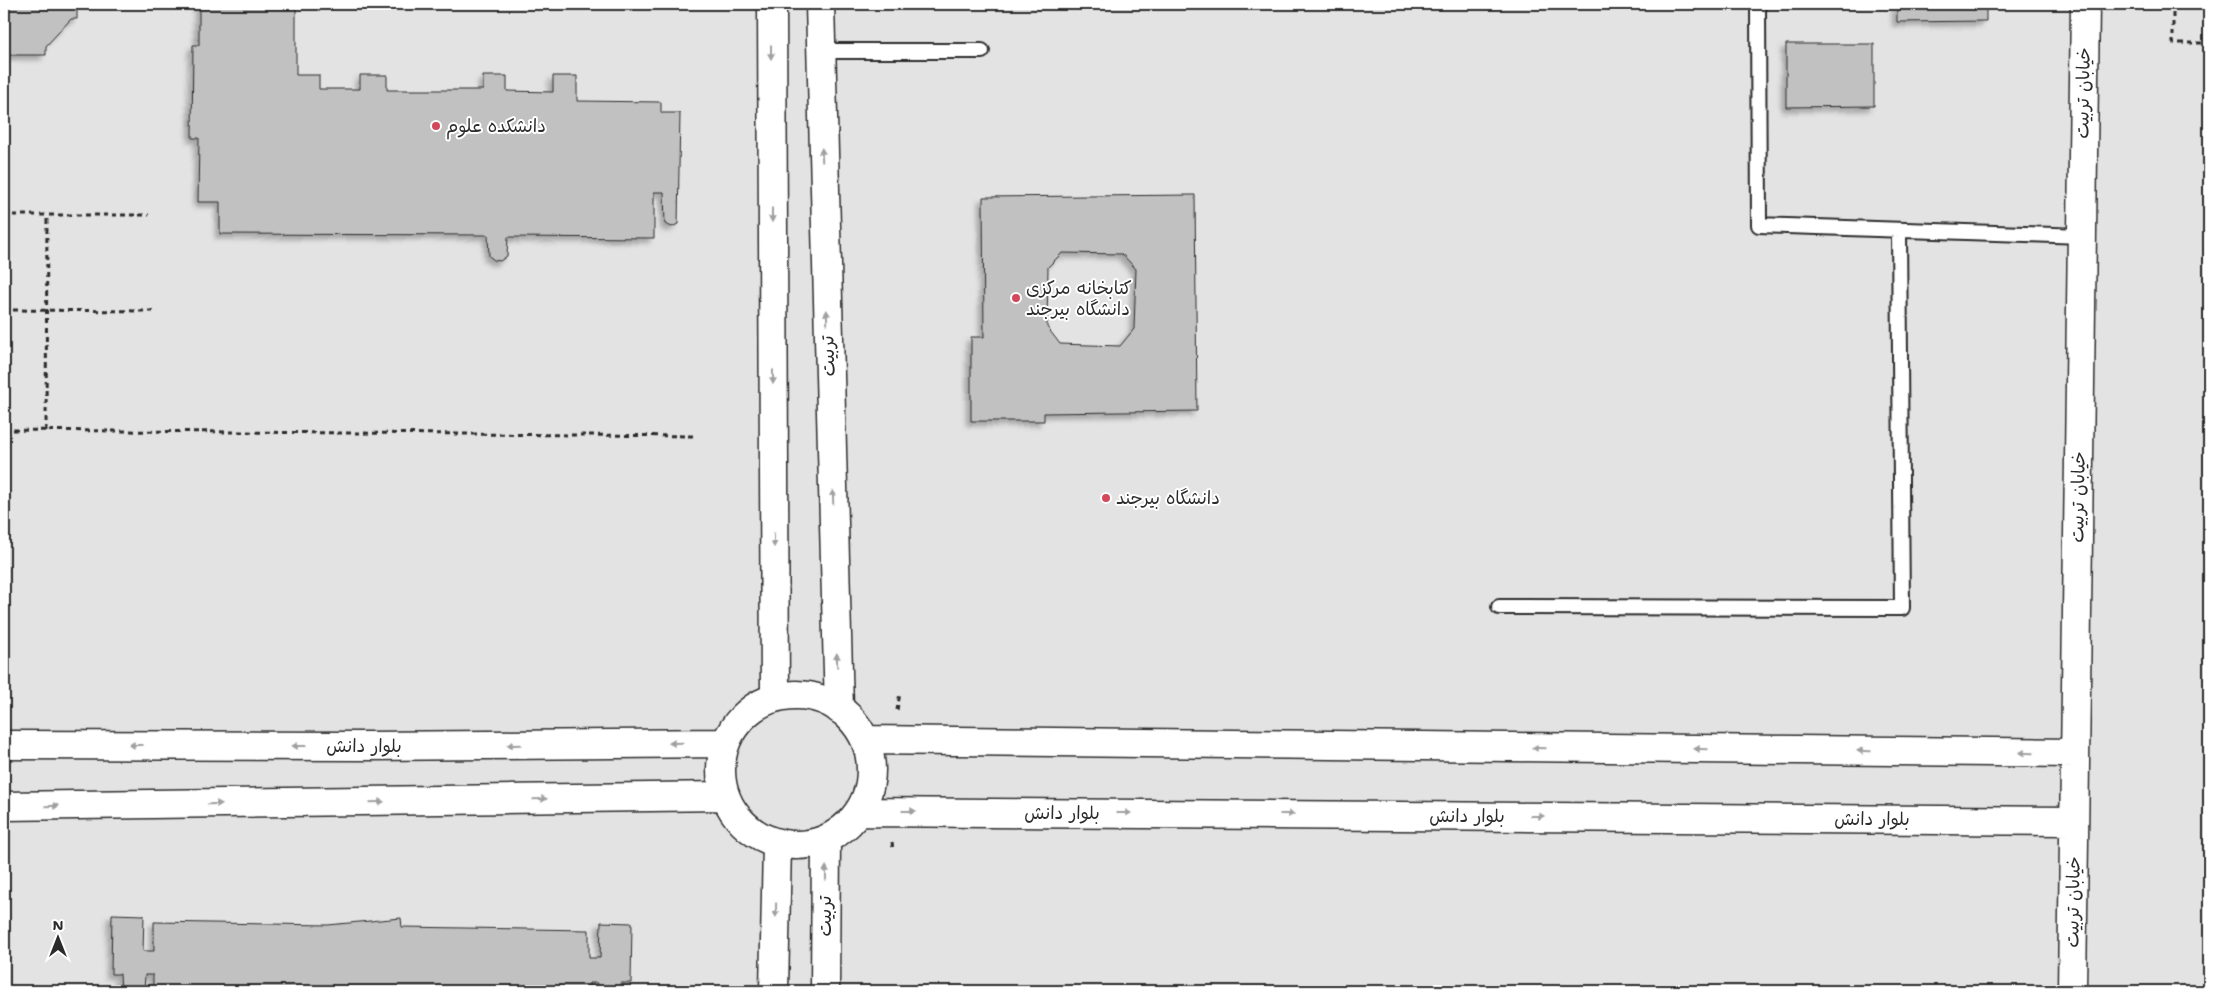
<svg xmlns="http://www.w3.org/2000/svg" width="2213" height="995" font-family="'Shantell Sans','Playpen Sans Arabic',sans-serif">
  <defs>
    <filter id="shadow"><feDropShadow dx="-4.5" dy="4.5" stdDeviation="2.5" flood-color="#0004"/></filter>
  </defs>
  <rect width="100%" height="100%" fill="#f2f2f2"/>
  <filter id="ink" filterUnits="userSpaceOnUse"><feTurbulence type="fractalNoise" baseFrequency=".02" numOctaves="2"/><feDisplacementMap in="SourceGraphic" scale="10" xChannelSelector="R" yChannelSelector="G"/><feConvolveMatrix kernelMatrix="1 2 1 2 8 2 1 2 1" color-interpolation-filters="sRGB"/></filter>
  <g filter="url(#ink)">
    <!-- built -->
    <path fill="#e3e3e3" d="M4,4H2209V991H4Z"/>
    <!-- building -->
    <path fill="#c1c1c1" stroke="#2b2b2b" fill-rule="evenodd" filter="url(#shadow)" d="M4,4H77V19H71L46,46V55H4Z
      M199,4H296V75H319V89H360V75H387V90H483V76H507V91L553,92V76H577V101L661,102V113H680L678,224L672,227L665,224L664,192H654V238L508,237L507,256L500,261L494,260L489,256L488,235L220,234V202H198L199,138H192L193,45H199Z
      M1897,4H1986V21L1897,22Z
      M1786,44H1874V106L1786,107Z
      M1195,195L1197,411L1044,413V421H971V337H984L983,197ZM1062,253L1122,254L1136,269L1134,329L1120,346L1060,344L1047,327L1048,267Z
      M112,914L144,915L143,951H154V922L328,925L401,918L402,927L589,930V958H600L601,922L632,923L631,983H621V991H597V983H589L588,991H153V975H145L144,991H121L120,974H111Z"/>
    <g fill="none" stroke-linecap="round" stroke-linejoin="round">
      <!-- lane casing -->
      <g stroke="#2b2b2b" stroke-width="18">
        <path id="lane" d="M1758,4L1759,225L2082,236
          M819,51H982
          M1499,607L1902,608L1899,230"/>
      </g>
      <!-- street casing -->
      <g stroke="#2b2b2b" stroke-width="31">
        <path id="street" d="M772,4L775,697
          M820,4L839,709"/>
      </g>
      <!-- secondary casing -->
      <g stroke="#2b2b2b" stroke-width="31">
        <path id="secondary" d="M721 770a75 75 0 1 1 150 0a75 75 0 1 1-150 0Z
          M865,740L2075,753
          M4,745L369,746L725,743
          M4,806L724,796
          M861,812L2074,821
          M774,991L777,844
          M825,991L826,840
          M2072,991L2085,4"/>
      </g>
      <!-- path -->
      <path stroke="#2b2b2b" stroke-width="3" stroke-dasharray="5 4" stroke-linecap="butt" d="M2173,4V43H2209
        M4,215H149
        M4,310L153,311
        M4,430L696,436
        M46,431L47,215
        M897,710L900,693
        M892,842L893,850"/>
      <!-- lane -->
      <use href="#lane" stroke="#fff" stroke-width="14"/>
      <!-- street -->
      <use href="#street" stroke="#fff" stroke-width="28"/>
      <!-- secondary -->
      <use href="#secondary" stroke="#fff" stroke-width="28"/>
    </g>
    <!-- one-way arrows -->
    <defs><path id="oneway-solid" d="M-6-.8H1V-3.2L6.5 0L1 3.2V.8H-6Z" transform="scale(1.25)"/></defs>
    <g fill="#a0a0a0">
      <use href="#oneway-solid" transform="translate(771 52) rotate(90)"/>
      <use href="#oneway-solid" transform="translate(822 155) rotate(-92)"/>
      <use href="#oneway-solid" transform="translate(772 215) rotate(90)"/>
      <use href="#oneway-solid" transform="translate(827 317) rotate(-92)"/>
      <use href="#oneway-solid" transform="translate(773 377) rotate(90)"/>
      <use href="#oneway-solid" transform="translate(833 497) rotate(-92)"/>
      <use href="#oneway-solid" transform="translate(774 540) rotate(90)"/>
      <use href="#oneway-solid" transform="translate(837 660) rotate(-92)"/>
      <use href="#oneway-solid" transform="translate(676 743) rotate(179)"/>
      <use href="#oneway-solid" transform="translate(136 745) rotate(-180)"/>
      <use href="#oneway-solid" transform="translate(514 745) rotate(179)"/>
      <use href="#oneway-solid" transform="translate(299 746) rotate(-180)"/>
      <use href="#oneway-solid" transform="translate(1539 748) rotate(-179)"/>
      <use href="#oneway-solid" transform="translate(1701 749) rotate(-179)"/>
      <use href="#oneway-solid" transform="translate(1864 751) rotate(-179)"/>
      <use href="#oneway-solid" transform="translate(2026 753) rotate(-179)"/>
      <use href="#oneway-solid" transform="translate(540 799) rotate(-1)"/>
      <use href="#oneway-solid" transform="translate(377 802) rotate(-1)"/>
      <use href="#oneway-solid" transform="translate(215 804) rotate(-1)"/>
      <use href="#oneway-solid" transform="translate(52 806) rotate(-1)"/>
      <use href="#oneway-solid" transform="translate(909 811)"/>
      <use href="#oneway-solid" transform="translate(1124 813)"/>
      <use href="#oneway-solid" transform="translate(1287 814)"/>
      <use href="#oneway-solid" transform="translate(1537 816)"/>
      <use href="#oneway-solid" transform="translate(826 873) rotate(-89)"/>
      <use href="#oneway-solid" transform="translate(776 910) rotate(91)"/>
    </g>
  </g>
  <!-- markers -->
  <g fill="#d1495b" stroke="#fff" stroke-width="2">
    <circle cx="436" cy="126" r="5"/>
    <circle cx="1016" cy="298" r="5"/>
    <circle cx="1106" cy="498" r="5"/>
  </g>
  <g text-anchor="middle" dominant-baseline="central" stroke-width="4" stroke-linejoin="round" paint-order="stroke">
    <!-- street labels -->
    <g font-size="18" fill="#2b2b2b" stroke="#fff">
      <text transform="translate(2083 93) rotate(-89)">خیابان تربیت</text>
      <text transform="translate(828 356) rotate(-92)">تربیت</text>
      <text transform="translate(2078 497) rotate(-89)">خیابان تربیت</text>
      <text x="364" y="746">بلوار دانش</text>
      <text x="1062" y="813">بلوار دانش</text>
      <text x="1467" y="816">بلوار دانش</text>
      <text x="1872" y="819">بلوار دانش</text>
      <text transform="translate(2073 902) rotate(-89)">خیابان تربیت</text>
      <text transform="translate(825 916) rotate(-90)">تربیت</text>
    </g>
    <!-- poi labels -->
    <g font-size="18" fill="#2b2b2b" stroke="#fff" text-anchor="start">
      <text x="446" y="126">دانشکده علوم</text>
      <text x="1026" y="288">کتابخانه مرکزی<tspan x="1026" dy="21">دانشگاه بیرجند</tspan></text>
      <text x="1116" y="498">دانشگاه بیرجند</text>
    </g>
  </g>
  <!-- margin -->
  <rect width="2213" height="995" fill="none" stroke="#fff" stroke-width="20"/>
  <rect x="10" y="10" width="2193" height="975" fill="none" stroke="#2b2b2b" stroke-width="2" filter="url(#ink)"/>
  <!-- north arrow -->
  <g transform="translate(58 938)" stroke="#ffffff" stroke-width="4" paint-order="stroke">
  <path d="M0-4L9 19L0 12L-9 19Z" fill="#2b2b2b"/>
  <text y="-8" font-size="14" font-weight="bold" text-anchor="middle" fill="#2b2b2b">N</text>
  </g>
</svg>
